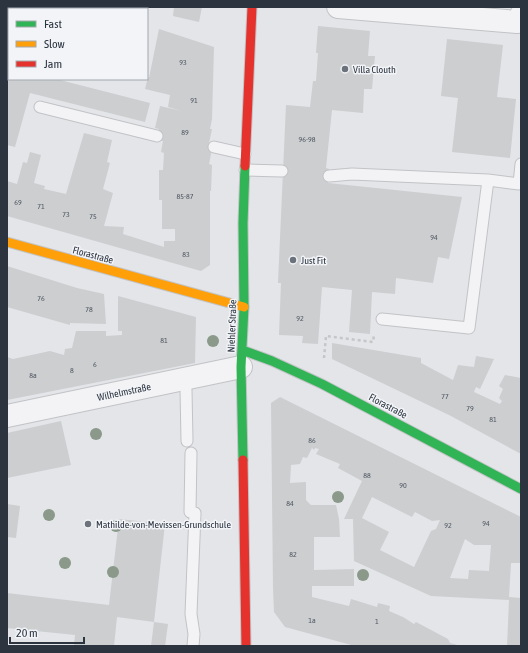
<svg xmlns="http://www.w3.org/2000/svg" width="528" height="653" font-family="'Asap Condensed',sans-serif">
  <rect width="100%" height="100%" fill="#e3e5e8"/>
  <!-- building -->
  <path fill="#ccced0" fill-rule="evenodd" d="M7,7H28L27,9H9V28L7,27Z
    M74,7H135V9H79Z
    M174,7H202L199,22L173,16Z
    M318,26L370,31L368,56H375L372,89H364L363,113L332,110L326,168L329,169L328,183L462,197L449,259L438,257L433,283L396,278L395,294L372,292L370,334L349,332L352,290L322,287L318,344L302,343L303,336L279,335L281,283H278L286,105L310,107L313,81H316L318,53H316Z
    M159,29L214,47L212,119L210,129H212L208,148L212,149L209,164L212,165L211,191H210V265L201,271L7,216V181L17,184L23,162L27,163L30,152L41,155L34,183L45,186L44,189L66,194L84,133L112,140L107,162L110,163L103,189L113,193L104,226L124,227L123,234L164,247V241H175V229H162V200H159V170H163L164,153L161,152L163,141L156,140L159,129L155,128L160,106L182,111L168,107L170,95L145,89L148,77L149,78Z
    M447,39L503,45L497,97L516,99L510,158L452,152L458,98L441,96Z
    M7,67H9V79H56L150,103L145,122L30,93L15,147L7,145Z
    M7,266L77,288L104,294L106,324L70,323V325L7,307Z
    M118,296L196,317L195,363L7,400V357L13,359L50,351L64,355L65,349L72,348L76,331H106V336L122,335V331H118Z
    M332,343L421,358V363L453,380L458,365L474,367L476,356L494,359L480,389L476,387L474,392L500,404L502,401L499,398L503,389L499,386L505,375L521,378V454L451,416L332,359Z
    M280,397L521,517V563H511L509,597L521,598V646H507L509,600L431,596L354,561L353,519H344L362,481L338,468L340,464L316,454L319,449L315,448L314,450L312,448L307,458L303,457L300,464L291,465L290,483L306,482V500L311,505H336L339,519L340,537H314V570L354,569V586H312V597L349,606L351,599L377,607L378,603L390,606L389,611L403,617L414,624L416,622L448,639L450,643L461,646H355L285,627L274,612L273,587L271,403ZM372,497L412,517L415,512L432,521L440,520L436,529L431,531L414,567L380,550L389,532L362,518ZM465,539L474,545H491L489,571L469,570L468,579L450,578Z
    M61,421L71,465L7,478V433Z
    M7,504L20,506L16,538L7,537Z
    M119,519L165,524L154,622L117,617L114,646L74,645L75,635L7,628V593L109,605Z
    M154,622L168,624L165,646H151Z"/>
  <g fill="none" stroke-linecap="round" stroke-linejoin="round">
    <!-- lane casing -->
    <g stroke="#c2c3c6" stroke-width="13">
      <path id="lane" d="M40,107L157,136
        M214,147L245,154
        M245,170L282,171
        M329,176L352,174L488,180
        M382,319L469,328L488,180L519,184L521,164
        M184,379L186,390L187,441
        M190,512L191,453
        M193,646L194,634L191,614L195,513"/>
    </g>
    <!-- street casing -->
    <g stroke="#c2c3c6" stroke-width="24">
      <path id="street" d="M338,7L517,22L521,15
        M7,416L241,367"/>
    </g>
    <!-- fast casing -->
    <g stroke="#c2c3c6" stroke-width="11">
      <path id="fast" d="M242,350L272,361L322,384L521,489
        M243,460L241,367L244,307L243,223L245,166"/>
    </g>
    <!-- slow casing -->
    <g stroke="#c2c3c6" stroke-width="11">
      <path id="slow" d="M7,242L244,307"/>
    </g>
    <!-- jam casing -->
    <g stroke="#c2c3c6" stroke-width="11">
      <path id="jam" d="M245,166L252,7
        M243,460L246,646"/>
    </g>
    <!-- path -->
    <path stroke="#c4c6c8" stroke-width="2.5" stroke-dasharray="3 3" stroke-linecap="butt" d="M324,358L326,336L373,342L374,335"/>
    <!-- lane -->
    <use href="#lane" stroke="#f3f3f5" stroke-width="11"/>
    <!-- street -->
    <use href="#street" stroke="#f3f3f5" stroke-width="22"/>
    <!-- fast -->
    <use href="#fast" stroke="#30b455" stroke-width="9"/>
    <!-- slow -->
    <use href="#slow" stroke="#ff9f0a" stroke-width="9"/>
    <!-- jam -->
    <use href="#jam" stroke="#e5322d" stroke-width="9"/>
  </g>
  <!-- trees -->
  <g fill="#8a9989">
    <circle cx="213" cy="341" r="6"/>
    <circle cx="96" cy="434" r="6"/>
    <circle cx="338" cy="497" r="6"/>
    <circle cx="49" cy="515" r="6"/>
    <circle cx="116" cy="526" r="6"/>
    <circle cx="65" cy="563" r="6"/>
    <circle cx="113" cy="572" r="6"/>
    <circle cx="363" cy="575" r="6"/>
  </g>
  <!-- markers -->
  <g fill="#6c727b" stroke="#f2f4f7" stroke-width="1.5">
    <circle cx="345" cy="69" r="4"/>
    <circle cx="293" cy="260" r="4"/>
    <circle cx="88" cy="524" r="4"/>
  </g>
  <g text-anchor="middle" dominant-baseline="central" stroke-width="3" stroke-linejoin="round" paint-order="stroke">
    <!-- number labels -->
    <g font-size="8" fill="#555b65">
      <text x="183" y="62">93</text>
      <text x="194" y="100">91</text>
      <text x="185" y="132">89</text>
      <text x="307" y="139">96-98</text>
      <text x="185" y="196">85-87</text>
      <text x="18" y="202">69</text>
      <text x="41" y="206">71</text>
      <text x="66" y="214">73</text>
      <text x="93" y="216">75</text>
      <text x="434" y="237">94</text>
      <text x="186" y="254">83</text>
      <text x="41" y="298">76</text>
      <text x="89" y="309">78</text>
      <text x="300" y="318">92</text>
      <text x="164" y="340">81</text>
      <text x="95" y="364">6</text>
      <text x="72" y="370">8</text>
      <text x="33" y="375">8a</text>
      <text x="445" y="396">77</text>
      <text x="470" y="408">79</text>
      <text x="493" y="419">81</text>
      <text x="312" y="440">86</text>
      <text x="367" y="475">88</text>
      <text x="403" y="485">90</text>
      <text x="290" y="503">84</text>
      <text x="486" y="523">94</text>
      <text x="448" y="525">92</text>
      <text x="293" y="554">82</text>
      <text x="312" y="620">1a</text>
      <text x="377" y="621">1</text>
    </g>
    <!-- poi labels -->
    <g font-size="10" fill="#2c3440" stroke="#f2f4f7" text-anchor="start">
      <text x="353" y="69">Villa Clouth</text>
      <text x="301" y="260">Just Fit</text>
      <text x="96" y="524">Mathilde-von-Mevissen-Grundschule</text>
    </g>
    <!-- street labels -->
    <g font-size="10" fill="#2c3440" stroke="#f2f4f7">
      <text transform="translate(93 255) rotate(15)">Florastraße</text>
      <text transform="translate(232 326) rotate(-88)">Niehler Straße</text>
      <text transform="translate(124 392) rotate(-12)">Wilhelmstraße</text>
      <text transform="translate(388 406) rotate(28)">Florastraße</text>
    </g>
  </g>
  <!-- border -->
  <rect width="528" height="653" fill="none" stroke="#2c3440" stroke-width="16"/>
  <!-- legend -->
  <rect x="8" y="8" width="140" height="72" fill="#f2f4f7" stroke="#a3a7ae"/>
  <rect x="16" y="21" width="20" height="6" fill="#30b455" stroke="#a3a7ae"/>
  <text x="44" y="28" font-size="12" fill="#2c3440">Fast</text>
  <rect x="16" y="41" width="20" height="6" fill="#ff9f0a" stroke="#a3a7ae"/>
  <text x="44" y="48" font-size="12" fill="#2c3440">Slow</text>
  <rect x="16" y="61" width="20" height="6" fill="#e5322d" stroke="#a3a7ae"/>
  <text x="44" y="68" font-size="12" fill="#2c3440">Jam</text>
  <!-- scale -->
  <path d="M10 637v6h74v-6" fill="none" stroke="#2c3440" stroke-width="2"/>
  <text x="16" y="637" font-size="12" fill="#2c3440" stroke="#f2f4f7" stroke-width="3" paint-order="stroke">20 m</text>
</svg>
